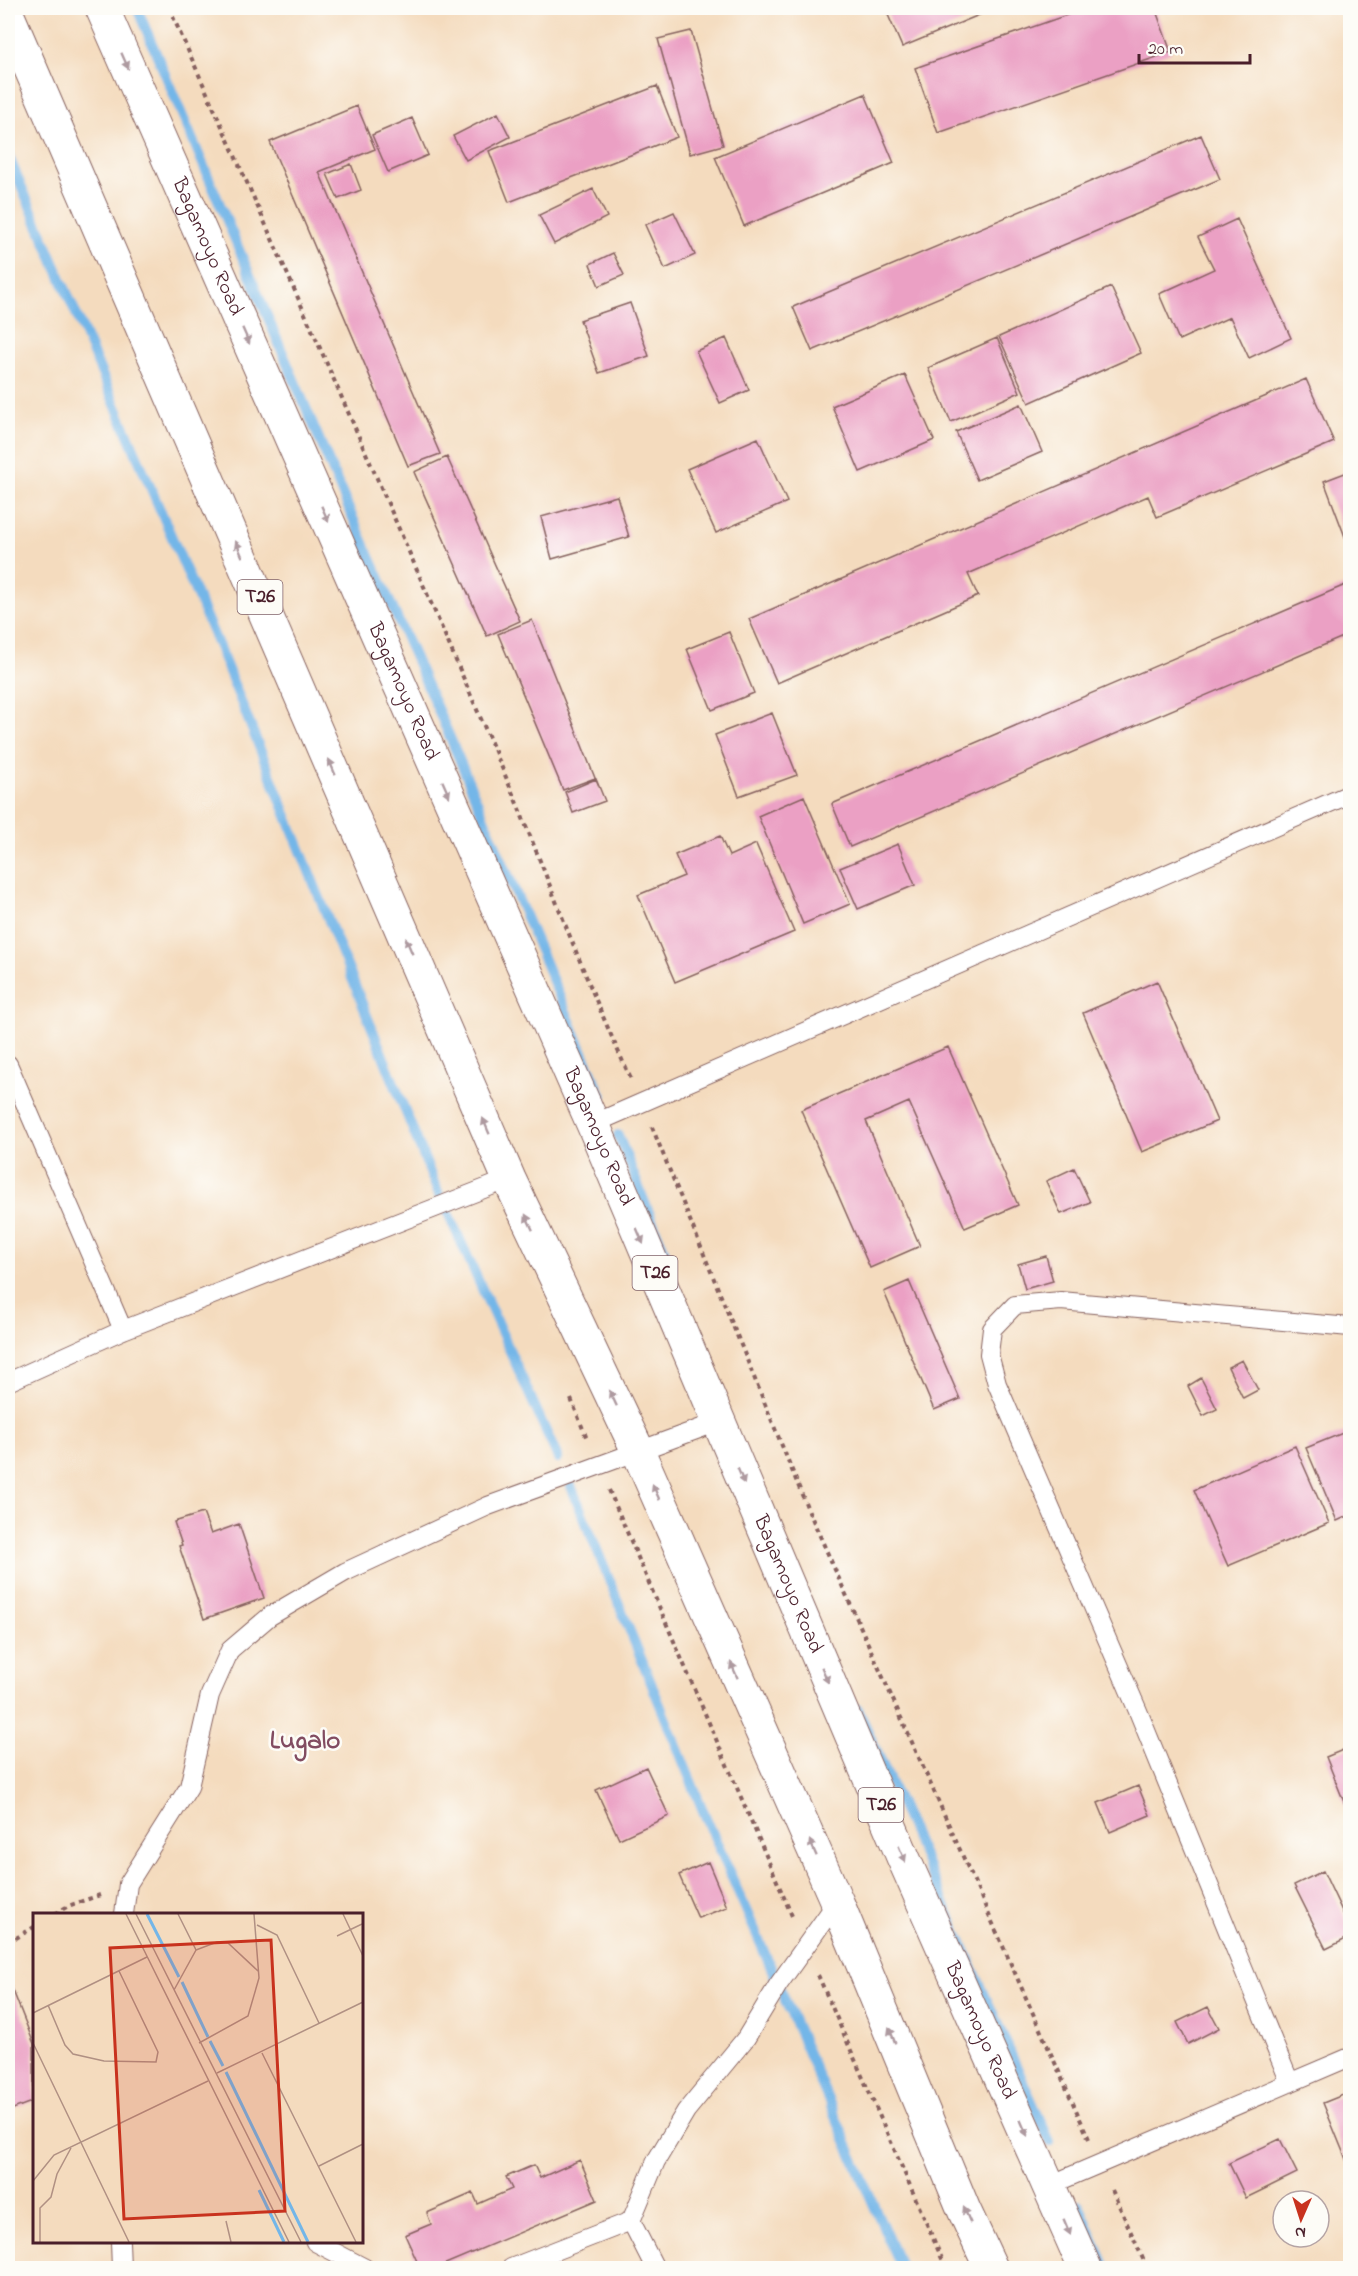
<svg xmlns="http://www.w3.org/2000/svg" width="1358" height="2276" font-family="'Indie Flower',sans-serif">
  <rect width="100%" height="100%" fill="#fdfcf7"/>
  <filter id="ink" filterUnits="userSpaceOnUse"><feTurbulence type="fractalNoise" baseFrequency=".0167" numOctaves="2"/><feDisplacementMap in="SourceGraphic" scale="12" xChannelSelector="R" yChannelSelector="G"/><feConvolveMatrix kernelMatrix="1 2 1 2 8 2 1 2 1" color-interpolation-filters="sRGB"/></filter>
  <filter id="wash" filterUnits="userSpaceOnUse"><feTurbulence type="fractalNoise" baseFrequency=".008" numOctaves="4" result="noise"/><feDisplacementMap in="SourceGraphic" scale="24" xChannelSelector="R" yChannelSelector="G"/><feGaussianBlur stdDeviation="1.35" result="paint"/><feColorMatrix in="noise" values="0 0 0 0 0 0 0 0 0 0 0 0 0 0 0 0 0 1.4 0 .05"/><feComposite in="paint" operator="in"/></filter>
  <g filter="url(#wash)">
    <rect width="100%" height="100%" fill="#f4dbbe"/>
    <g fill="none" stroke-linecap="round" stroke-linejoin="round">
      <!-- stream -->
      <path stroke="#73b6e8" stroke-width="10" d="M137,8L345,500L449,735L602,1097
        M8,155L219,647L439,1195
        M618,1135L666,1255
        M448,1213L558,1458
        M571,1486L704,1813L901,2268
        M858,1709L1050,2142
        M1079,2205L1106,2268"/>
    </g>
    <g id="blocks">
      <!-- building -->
      <path fill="#eba0c4" d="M885,8H996L902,47Z
        M1087,8H1155L1171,52L938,133L915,68Z
        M691,31L723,145L690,154L658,39Z
        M657,86L677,137L509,202L489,151Z
        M865,94L894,163L744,226L715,157Z
        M357,106L375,149L319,172L440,454L408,466L270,142Z
        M498,113L510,137L466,160L453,136Z
        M412,118L428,155L388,172L372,135Z
        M1201,135L1220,179L812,351L793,307Z
        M351,164L361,190L338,199L327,174Z
        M593,189L607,217L554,244L539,215Z
        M674,212L695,255L665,269L645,225Z
        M1237,219L1291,338L1249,358L1230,317L1179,340L1159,294L1214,269L1198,237Z
        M613,253L624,275L599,286L590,264Z
        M1111,287L1141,353L1029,403L999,337Z
        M630,303L649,356L599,373L580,320Z
        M726,338L749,390L720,403L696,351Z
        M997,338L1020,392L951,422L928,368Z
        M905,375L934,440L860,472L832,406Z
        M1306,379L1334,442L1157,517L1148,496L968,574L978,596L777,683L749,619Z
        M1021,404L1042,452L977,480L956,432Z
        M758,438L787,502L716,533L687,469Z
        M447,457L520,621L487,636L414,472Z
        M1350,471V550L1324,481Z
        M617,496L629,537L552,559L541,517Z
        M1350,583V634L850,847L832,804Z
        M532,620L595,778L563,790L498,634Z
        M729,632L754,693L712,710L687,649Z
        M772,713L797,775L739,796L715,735Z
        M596,779L605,801L573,813L565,792Z
        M804,796L850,904L803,924L758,816Z
        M720,836L729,856L756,844L794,932L675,982L638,895L684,876L675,855Z
        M898,844L915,885L858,909L840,868Z
        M1157,981L1217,1121L1142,1152L1083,1013Z
        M948,1047L1018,1205L965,1228L909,1102L866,1121L920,1246L870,1268L801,1110Z
        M1074,1168L1090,1202L1061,1214L1046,1181Z
        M1046,1256L1053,1281L1025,1289L1018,1264Z
        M909,1281L960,1399L934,1410L884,1292Z
        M1242,1360L1258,1390L1243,1398L1228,1367Z
        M1201,1378L1217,1409L1203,1416L1188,1386Z
        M1350,1430V1515L1337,1521L1306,1448Z
        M1295,1446L1329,1523L1228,1566L1194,1490Z
        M203,1513L211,1534L239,1524L264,1598L204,1619L179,1546L182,1545L174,1522Z
        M1350,1747V1817L1326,1757Z
        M646,1767L669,1816L619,1839L596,1790Z
        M1138,1786L1150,1815L1110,1832L1098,1803Z
        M708,1862L727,1907L698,1918L679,1875Z
        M1323,1871L1350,1928V1937L1326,1949L1294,1885Z
        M8,1978L34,2044V2101L8,2111Z
        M1208,2007L1219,2028L1188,2044L1177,2022Z
        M1350,2092V2169L1323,2103Z
        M1280,2139L1297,2173L1246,2198L1229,2163Z
        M580,2160L597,2200L436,2268H420L405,2235L431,2224L427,2213L473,2193L478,2204L512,2189L506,2177L534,2165L540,2178Z"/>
    </g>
  </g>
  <g filter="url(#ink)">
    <use href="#blocks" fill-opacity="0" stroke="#86615e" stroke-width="1.5"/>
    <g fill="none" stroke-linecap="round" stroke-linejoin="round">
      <!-- service casing -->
      <g stroke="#86615e" stroke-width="20">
        <path id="service" d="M8,1064L123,1330
          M593,1124L1350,794
          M8,1382L123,1330L509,1179
          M124,1914L128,1884L189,1787L210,1695L230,1650L270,1616L345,1572L488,1506L718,1422
          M1290,2083L1138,1711L997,1384L989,1354L992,1329L1015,1305L1061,1301L1350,1327
          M1050,2185L1350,2057
          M120,2242L121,2268
          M315,2242L365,2268
          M511,2268L631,2221
          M655,2268L631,2221L656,2161L686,2111L746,2038L778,1985L837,1902"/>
      </g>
      <!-- trunk casing -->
      <g stroke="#86615e" stroke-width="35">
        <g id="trunk">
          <path id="s1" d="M102,8L593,1124L903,1857L1085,2268"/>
          <path d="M8,16L509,1179L638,1451L837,1902L964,2210L991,2268"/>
        </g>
      </g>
      <!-- path -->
      <path stroke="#86615e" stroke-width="4" stroke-dasharray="4.5 4.5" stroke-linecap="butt" d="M169,8C280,255 389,504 496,754C543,862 581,973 631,1079
        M652,1127L807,1507L1089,2139
        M571,1399L587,1439
        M609,1490L792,1916
        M55,1914L68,1906L100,1895
        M8,1943L34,1927
        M818,1975L946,2268
        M1112,2190L1147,2268"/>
      <!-- service -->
      <use href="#service" stroke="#fff" stroke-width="18"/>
      <!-- trunk -->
      <use href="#trunk" stroke="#fff" stroke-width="33"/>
    </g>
    <!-- one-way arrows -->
    <defs><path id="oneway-solid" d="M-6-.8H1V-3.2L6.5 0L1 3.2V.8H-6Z" transform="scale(1.5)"/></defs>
    <g fill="#ae9aa0">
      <use href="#oneway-solid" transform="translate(125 61) rotate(66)"/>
      <use href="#oneway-solid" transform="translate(246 336) rotate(66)"/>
      <use href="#oneway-solid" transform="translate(325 514) rotate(66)"/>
      <use href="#oneway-solid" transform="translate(239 549) rotate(-113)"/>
      <use href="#oneway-solid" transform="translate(332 767) rotate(-113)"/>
      <use href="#oneway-solid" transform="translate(446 789) rotate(66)"/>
      <use href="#oneway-solid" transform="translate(409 946) rotate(-113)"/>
      <use href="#oneway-solid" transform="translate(486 1126) rotate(-113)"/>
      <use href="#oneway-solid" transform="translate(529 1222) rotate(-115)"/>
      <use href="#oneway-solid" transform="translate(640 1236) rotate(67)"/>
      <use href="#oneway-solid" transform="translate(613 1398) rotate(-115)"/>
      <use href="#oneway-solid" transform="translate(741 1476) rotate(67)"/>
      <use href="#oneway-solid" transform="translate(656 1492) rotate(-114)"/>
      <use href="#oneway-solid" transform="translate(734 1670) rotate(-114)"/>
      <use href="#oneway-solid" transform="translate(825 1675) rotate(67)"/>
      <use href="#oneway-solid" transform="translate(813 1848) rotate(-114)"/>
      <use href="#oneway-solid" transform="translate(902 1854) rotate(67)"/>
      <use href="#oneway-solid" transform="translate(892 2035) rotate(-112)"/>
      <use href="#oneway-solid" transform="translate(1024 2128) rotate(66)"/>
      <use href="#oneway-solid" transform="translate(967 2215) rotate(-114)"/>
      <use href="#oneway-solid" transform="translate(1067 2227) rotate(67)"/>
    </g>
  </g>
  <g text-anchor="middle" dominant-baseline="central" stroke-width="5" stroke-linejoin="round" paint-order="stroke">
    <!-- shield labels -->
    <g fill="#fdfcf7" stroke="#806168" stroke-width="1.5">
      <rect x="237.5" y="580" width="45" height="34" rx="4.5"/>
      <rect x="632.5" y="1256" width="45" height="34" rx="4.5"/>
      <rect x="858.5" y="1788" width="45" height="34" rx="4.5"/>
    </g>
    <g font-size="20" font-weight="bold" fill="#4a1f2b">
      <text x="260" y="597">T26</text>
      <text x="655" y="1273">T26</text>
      <text x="881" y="1805">T26</text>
    </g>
    <!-- street labels -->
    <g font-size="21" fill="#4a1f2b" stroke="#fdfcf7">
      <text stroke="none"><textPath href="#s1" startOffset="261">Bagamoyo Road</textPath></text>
      <text stroke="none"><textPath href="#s1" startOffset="747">Bagamoyo Road</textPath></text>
      <text stroke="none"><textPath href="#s1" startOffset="1233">Bagamoyo Road</textPath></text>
      <text stroke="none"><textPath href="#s1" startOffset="1719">Bagamoyo Road</textPath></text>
      <text stroke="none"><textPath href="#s1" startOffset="2205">Bagamoyo Road</textPath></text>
    </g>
    <!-- district labels -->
    <g font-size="27" font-weight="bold" fill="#824c61" stroke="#fdfcf7">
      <text x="305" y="1741">Lugalo</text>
    </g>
  </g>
  <!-- overview -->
  <g transform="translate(33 1913)">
    <rect width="330" height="330" fill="#f4dbbe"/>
    <path fill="none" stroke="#73b6e8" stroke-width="3" d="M114,1L146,64M149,69L175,124M177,128L190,153M193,159L275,329M226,277L251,329"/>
    <path fill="none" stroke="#b09083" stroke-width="1.5" d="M93,1L256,329M103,1L268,329M310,1L330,43M224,12L244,22L286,110M304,23L329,11M163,37L184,29L195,30L225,58M141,77L163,37L145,1M15,92L32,132L40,141L71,148L123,149L125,139L86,58M0,100L114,44M0,130L96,329M166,130L215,103L226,65L221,1M229,140L323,329M184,160L330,89M286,253L330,231M0,268L21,242L175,168M193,308L198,329M7,329V295L18,284L24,261L38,235"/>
    <path fill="#c8321e" fill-opacity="0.15" stroke="#c8321e" stroke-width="3" d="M238,27L252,298L91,306L77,35Z"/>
    <rect width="330" height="330" fill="none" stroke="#4a1f2b" stroke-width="3"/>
  </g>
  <!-- margin -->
  <rect width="1358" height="2276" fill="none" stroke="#fdfcf7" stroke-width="30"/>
  <!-- north arrow -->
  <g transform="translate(1301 2219) rotate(183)"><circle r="28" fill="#fdfcf7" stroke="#b5a4a5" stroke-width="1.5"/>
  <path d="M0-4.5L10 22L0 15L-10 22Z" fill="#c8321e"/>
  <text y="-9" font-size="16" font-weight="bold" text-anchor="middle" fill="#4a1f2b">N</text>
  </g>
  <!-- scale -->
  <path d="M1139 54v9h111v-9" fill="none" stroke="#4a1f2b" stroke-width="3"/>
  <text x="1148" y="54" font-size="18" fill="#4a1f2b" stroke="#fdfcf7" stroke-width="4.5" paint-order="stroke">20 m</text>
</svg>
